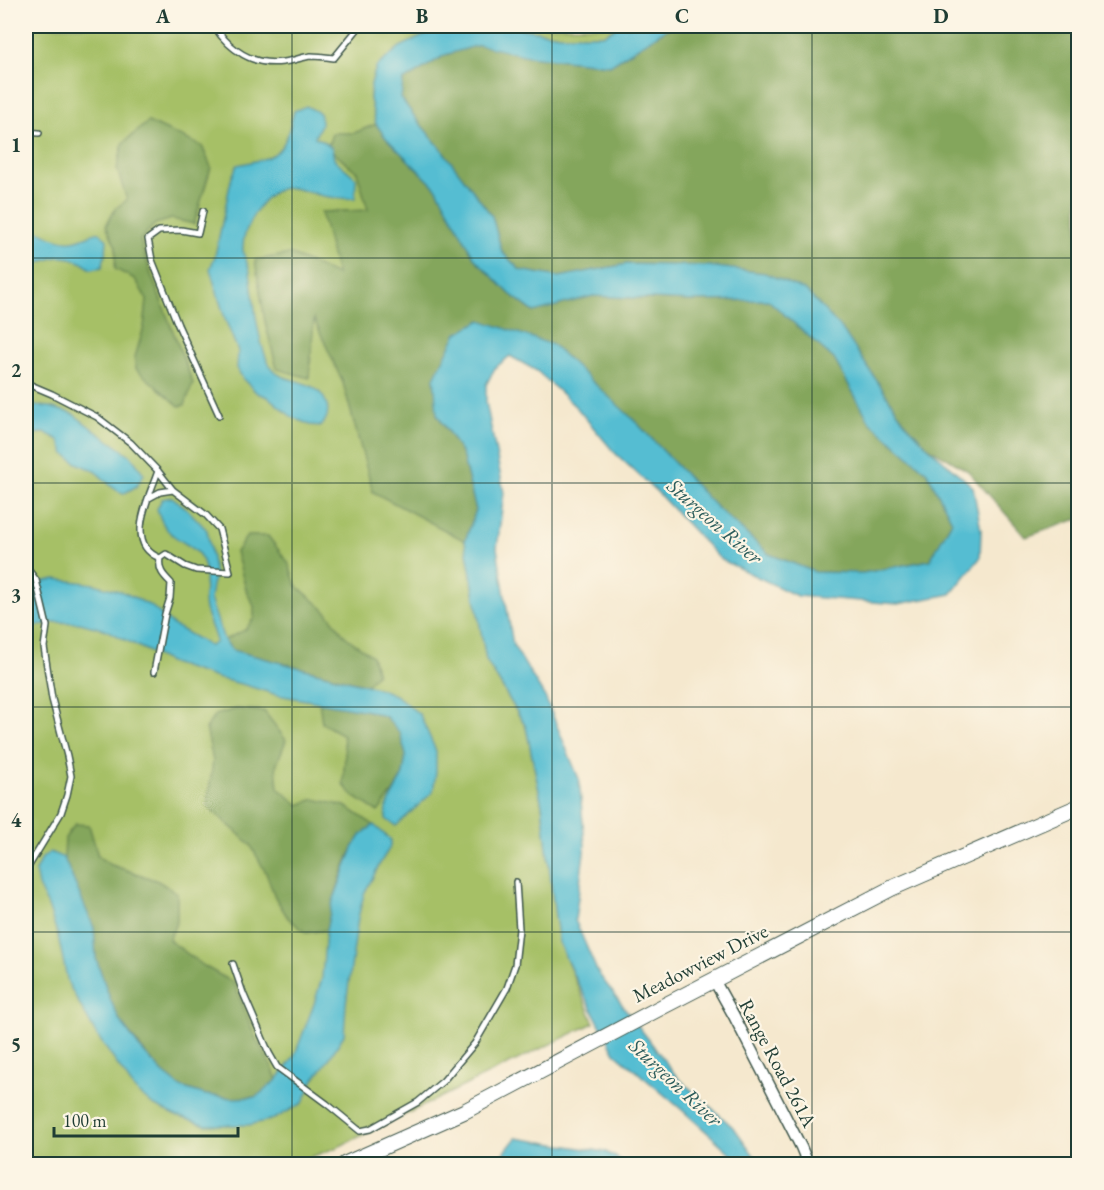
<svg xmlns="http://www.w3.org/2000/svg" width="1104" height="1190" font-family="'EB Garamond',serif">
  <rect width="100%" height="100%" fill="#fcf5e5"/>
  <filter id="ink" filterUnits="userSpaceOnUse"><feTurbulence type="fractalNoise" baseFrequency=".0167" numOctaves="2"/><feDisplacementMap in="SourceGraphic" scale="12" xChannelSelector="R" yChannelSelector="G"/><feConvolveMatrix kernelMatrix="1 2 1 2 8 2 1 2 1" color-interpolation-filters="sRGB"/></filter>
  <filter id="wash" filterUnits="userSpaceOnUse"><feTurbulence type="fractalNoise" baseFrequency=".008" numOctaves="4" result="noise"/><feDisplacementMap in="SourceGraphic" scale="24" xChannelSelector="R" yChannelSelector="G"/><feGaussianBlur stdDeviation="1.35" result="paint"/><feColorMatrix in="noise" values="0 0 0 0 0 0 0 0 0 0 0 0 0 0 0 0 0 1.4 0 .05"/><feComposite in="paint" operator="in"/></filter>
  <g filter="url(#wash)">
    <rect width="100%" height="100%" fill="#f5e8ce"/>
    <!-- green -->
    <path fill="#a6c066" stroke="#627e4d" stroke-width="1.5" d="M26,26H619L603,35H560L505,26L371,84L370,99L462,454L486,660L526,727L542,805L559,943L594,1023L338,1147L292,1164H26Z"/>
    <!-- forest -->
    <path fill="#84a65b" stroke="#527248" stroke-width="1.5" d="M670,26H1078V519L1026,537L968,471L928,447L904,421L842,329L765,273L708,266L627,264L559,277L520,270L502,252L492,216L443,151L417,120L401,98L403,81L445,55L479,44L528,56L610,65L670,27Z
      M148,122L202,146L211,167L194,224L172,219L155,224L140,240L152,277L193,383L185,405L179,406L136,369L135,357L144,327L147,300L135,279L115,269L116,247L106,225L116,208L127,200L117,169L123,143Z
      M376,124L386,138L437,189L475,259L510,294L533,312L593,296L692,301L768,300L834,359L870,422L927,472L952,521L930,560L863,573L815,572L769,554L716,507L635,421L481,320L437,414L462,454L476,510L465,541L373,492L343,383L314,319L309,378L277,369L265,322L255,260L290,254L337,275L321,212L368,210L357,172L328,148L332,133H354Z
      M247,536H268L288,562L296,585L325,610L346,637L372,656L377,673L367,685L232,650L224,640L245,630L254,618V606L247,593L236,552Z
      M319,701L369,711L386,717L400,733L406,755L403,774L394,791L378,812L353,796L343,784L345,756L343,735L322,723Z
      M236,709L264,711L286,740L276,766L278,788L299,805L314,799L345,806L374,825C371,828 366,830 363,834C346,850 331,907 326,930L306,933L288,918L275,897L266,873L250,844L207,806L213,761L206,728L215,715Z
      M75,824L89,825L98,856L109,864L158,881L177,893V921L169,940L204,966L234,983L256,1039L272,1067L277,1080L256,1097L232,1098L206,1095L181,1087L163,1073L141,1048L120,1021L110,999L96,958L94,928L64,858L65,838Z"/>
    <!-- water -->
    <path fill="#55bdd2" stroke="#3a7d83" stroke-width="1.5" d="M444,26H505L560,35H603L619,26H670V27L610,65L528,56L479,45L445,55L403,81L401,98L417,120L443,151L492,216L502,252L520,270L559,277L627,264L708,266L765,273L806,291L842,329L904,421L928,447L973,487L981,530L980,558L951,594L898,604L797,596L720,559L657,492L614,452L577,408L537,371L510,356L495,368L486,385V402L504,493L497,548L513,645L545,697L579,779L585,845L575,920L598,973L677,1077L735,1129L760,1164H737L729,1152L681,1109L615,1053L573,974L559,943L554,909L542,805L526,727L486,660L465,541L476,510L462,454L437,414L434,378L457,333L481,320L553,345L635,421L716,507L769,554L815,572L863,573L930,560L952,521L927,472L870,422L834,359L768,300L692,301L593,296L534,312L510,294L475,259L437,189L386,138L376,124L370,99L371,84L376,67L400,47Z
      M306,106L320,113L321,124L315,137L322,140L332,148L334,159L356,178L355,198C344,199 333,198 323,196C309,193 292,184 278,190C260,198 241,231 243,251C244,258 249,265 250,272C254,299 257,343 270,366C281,386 318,375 327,405C329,413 327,420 321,426L310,425L292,417L268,397L257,393L243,379L237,368L238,351L225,319L210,269L215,256L231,180L237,165C281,156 283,155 294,111Z
      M26,223C38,231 62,245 77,240C85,238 91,234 100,232L107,240L106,252L102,267L91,269C66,249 51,257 26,270Z
      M26,405L50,407L73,414L98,433L130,455L144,474L137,486L123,494L112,487L95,471L77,463L65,454L59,440L46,433L26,434Z
      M172,497L187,509L207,530L215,576L212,585L210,599L224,640L232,650L381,689L397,696L420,715L436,751V772L433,792L396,826L386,819V809L403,774L406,755L400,733L386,717L369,711L277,695L245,685L217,678L171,663L106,630L80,623L54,622L26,628V589L41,582L55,579L94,584L123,592L151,606L173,625L210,646L216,642C214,629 204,614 204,602C204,588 209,568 200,556C197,551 191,547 186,544C169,534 163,528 157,509L162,499Z
      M374,825L391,840L389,849L382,860L364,894L358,918L346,1004L344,1035L329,1059L313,1081L303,1103L274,1119L249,1125H206L176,1116L153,1105L135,1090L96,1034L68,983L58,936L48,906L38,886L35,871L43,857L50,852L64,858L94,928L96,958L110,999L120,1021L139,1047L163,1073L181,1087L206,1095L232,1098L256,1097L277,1080L294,1057L314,1004L322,978L326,930L332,904L353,848L362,834Z
      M516,1138L606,1152L628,1164H495Z"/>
  </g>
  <g filter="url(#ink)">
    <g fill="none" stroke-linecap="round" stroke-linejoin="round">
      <!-- lane casing -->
      <g stroke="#3f574b" stroke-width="8">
        <path id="lane" d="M214,26C230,50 253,66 283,62C293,61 302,57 311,56C318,56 326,57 334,58L360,26
          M26,132L39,133
          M203,211L198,233L181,230L159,231L148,239L152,260L178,325L219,415
          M26,383L52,394L97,417L131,443L158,471L173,490L206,515L219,529L230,572L196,570L185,566L166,554L160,558C158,570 163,575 171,583L170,598L165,614L154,672
          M158,471C150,496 123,544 160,558
          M149,498L160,492L173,490
          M26,567L36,580L47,626L44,647L52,699L67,756L71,776L67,795L61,813L27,869L26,879
          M233,964L243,993L269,1053L277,1067L327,1104L360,1131L370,1129L418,1102L443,1081L475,1043L507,988L515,965L519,929L516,882"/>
      </g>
      <!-- street casing -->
      <g stroke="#3f574b" stroke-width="13">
        <path id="street" d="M714,980L734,1016L801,1147L808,1164"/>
      </g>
      <!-- secondary casing -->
      <g stroke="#3f574b" stroke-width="17">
        <path id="secondary" d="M345,1164L465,1111L656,1010L892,888L1078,807"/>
      </g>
      <!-- lane -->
      <use href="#lane" stroke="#fff" stroke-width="5"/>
      <!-- street -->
      <use href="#street" stroke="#fff" stroke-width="10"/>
      <!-- secondary -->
      <use href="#secondary" stroke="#fff" stroke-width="15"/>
    </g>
  </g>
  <!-- grid -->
  <path fill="none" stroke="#1f3d34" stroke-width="1.5" stroke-opacity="0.55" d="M292,26V1164M552,26V1164M812,26V1164M26,258H1078M26,483H1078M26,707H1078M26,932H1078"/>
  <g text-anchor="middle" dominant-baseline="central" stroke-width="4.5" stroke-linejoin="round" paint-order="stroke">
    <!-- street labels -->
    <g font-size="20" fill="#1f3d34" stroke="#fcf5e5">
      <text transform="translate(700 963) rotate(-27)">Meadowview Drive</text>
      <text transform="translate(778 1063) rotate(62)">Range Road 261A</text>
    </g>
    <!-- water labels -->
    <g font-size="21" font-style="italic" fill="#2c5d5c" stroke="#fcf5e5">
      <text transform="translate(715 521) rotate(41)">Sturgeon River</text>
      <text transform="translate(676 1082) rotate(43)">Sturgeon River</text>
    </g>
  </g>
  <!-- margin -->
  <rect width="1104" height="1190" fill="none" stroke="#fcf5e5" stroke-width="66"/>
  <!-- scale -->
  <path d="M54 1127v9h184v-9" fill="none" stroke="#1f3d34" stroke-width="3"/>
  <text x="63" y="1127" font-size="18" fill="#1f3d34" stroke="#fcf5e5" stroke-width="4.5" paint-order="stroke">100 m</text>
  <rect x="33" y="33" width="1038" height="1124" fill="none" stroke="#1f3d34" stroke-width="2"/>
  <g font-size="20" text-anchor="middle" font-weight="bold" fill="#1f3d34">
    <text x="163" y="23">A</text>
    <text x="422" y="23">B</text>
    <text x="682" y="23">C</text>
    <text x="941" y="23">D</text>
    <text x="16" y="152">1</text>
    <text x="16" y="377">2</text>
    <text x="16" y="602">3</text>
    <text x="16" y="827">4</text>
    <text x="16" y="1051">5</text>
  </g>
</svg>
